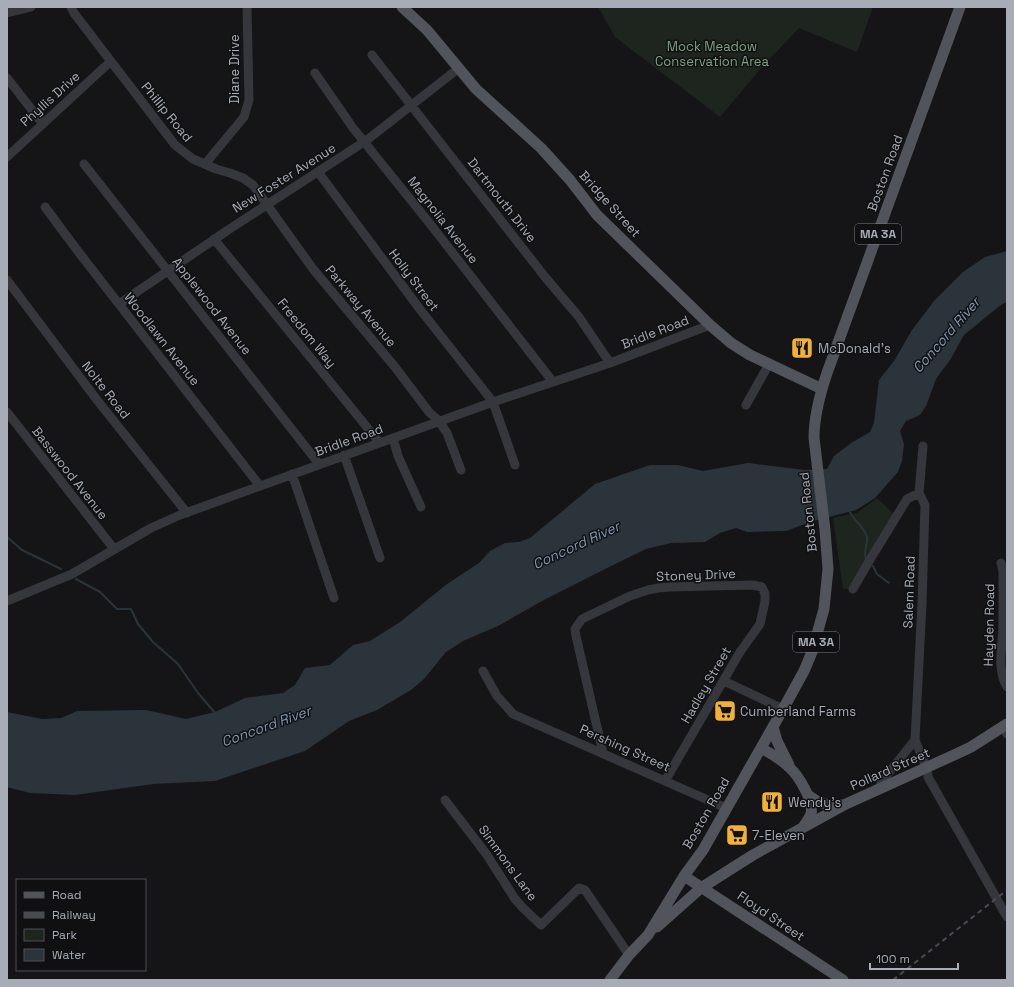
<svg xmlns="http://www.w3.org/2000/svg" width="1014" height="987" font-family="'Space Grotesk',sans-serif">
  <rect width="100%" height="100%" fill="#151517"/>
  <!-- green -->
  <path fill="#1d251e" d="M598,7H873L857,52L799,28L761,68L720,117L615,37Z
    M877,498L895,515L849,589H843L833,518L857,513Z"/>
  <!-- water -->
  <path fill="#2b343b" d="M1007,251V302L1002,304L964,335L950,360L936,379L926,406L920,415L906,421L900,431L904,444L902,461L898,472L875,498L856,510L813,521L786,531L747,532L736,528L720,533L705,542L671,543L646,549L607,568L542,601L498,626L463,641L446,652L424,679L411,690L377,710L349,721L305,751L215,781L153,784L75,795L30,793L7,787V712L42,719L61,718L77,711L146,710L186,719L215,712L245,698L283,693L295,685L305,668L330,665L353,645L370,641L400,622L447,584L479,563L490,551L505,543L519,542L530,538L595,484L650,465H678L703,471L748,463L805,470L827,469L834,456L851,443L870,432L874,423L879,380L894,361L912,330L934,301L963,272L985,257Z"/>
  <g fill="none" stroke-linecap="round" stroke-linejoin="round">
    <!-- stream -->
    <path stroke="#2b343b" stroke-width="2" d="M849,510C853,521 864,526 867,537C868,545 863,550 866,559
      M7,537L22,550L61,569
      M873,566L877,574L889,583
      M76,579L100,592L117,609H131L138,624L153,642L178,664L198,693L216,714"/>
    <!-- minor -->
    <path stroke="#36373c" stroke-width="9" d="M71,7L74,13L175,145L193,159L216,169L230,173L243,178L253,185L313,269L395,367L429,412L439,421L447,433L461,470
      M7,13L31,7
      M372,55L545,277L579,317L610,363
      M315,73L353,128L431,225L553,382
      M7,78L43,124
      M7,157L111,61
      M84,164L319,464
      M205,164L244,117L249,100L247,7
      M318,172L419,308L493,402L515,465
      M45,207L77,250L260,486
      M214,239L379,442
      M7,280L97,400L187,513
      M119,304L231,228L367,140L459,68
      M746,405L769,364
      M7,412L114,549
      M393,438L398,456L421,507
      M923,446L919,493L925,505L922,604L915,740L927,769L928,777L1007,917
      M344,455L380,558
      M292,474L334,598
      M876,550L907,499L919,493
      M1001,563L1003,571C1003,589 1003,607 1003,625C1003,645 996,669 1007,687
      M853,589L875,551
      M7,601L72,574L151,528L180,515L493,402L610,363L710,325
      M483,671L497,696L513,714L726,808
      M724,681L783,709
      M1003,727L1007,734
      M603,753L576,636L575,629L582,619L630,596L648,590L658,588L670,587L753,585L762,587L765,594V601L760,624L740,652L665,781
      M879,789L882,781L915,740
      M445,800L487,855L515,899L523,908L541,925L579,888L585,890L629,955"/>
    <!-- major -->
    <path stroke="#52545b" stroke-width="11" d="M402,7L427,30L476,89L541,148L570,180L597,215L710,325L731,343L750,355L822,389
      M773,727L777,741L789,765
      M761,748C770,753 781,759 789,767C799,776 814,801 811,814C809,819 806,823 803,827
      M808,795C819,804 828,806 842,805
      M684,876L843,980
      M657,927L701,888L753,855L846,804L954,755L971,747L1007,724
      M610,980L629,955L648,935L684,876L703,850L787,702L804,671L812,652L824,609L828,569L825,530L814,438C814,416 820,394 827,373L960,7"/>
    <!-- rail -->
    <path stroke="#494b51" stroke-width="2" stroke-dasharray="5 4" stroke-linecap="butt" d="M893,980L1007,890"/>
  </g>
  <!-- icons -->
  <defs>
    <g id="restaurant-square" transform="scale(1.15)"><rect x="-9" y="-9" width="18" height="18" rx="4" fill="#f2b132" stroke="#101012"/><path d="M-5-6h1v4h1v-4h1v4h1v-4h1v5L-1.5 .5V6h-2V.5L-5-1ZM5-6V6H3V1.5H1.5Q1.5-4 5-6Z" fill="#111"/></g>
    <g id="supermarket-square" transform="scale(1.15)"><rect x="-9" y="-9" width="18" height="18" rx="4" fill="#f2b132" stroke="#101012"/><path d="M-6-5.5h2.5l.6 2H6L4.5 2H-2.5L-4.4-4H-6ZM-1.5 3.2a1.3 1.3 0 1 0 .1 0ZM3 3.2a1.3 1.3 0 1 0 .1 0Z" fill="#111"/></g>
  </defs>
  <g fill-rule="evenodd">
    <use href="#restaurant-square" x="802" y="348"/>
    <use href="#supermarket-square" x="725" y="711"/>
    <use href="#restaurant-square" x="772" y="802"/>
    <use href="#supermarket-square" x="737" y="835"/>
  </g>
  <g text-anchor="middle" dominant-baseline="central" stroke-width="3" stroke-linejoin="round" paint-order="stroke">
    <!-- shield labels -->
    <g fill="#101012" stroke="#7a7d86" stroke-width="1">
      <rect x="855" y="224" width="46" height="20" rx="3"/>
      <rect x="793" y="632" width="46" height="20" rx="3"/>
    </g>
    <g font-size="12" font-weight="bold" fill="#a7acb7">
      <text x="878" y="234">MA 3A</text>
      <text x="816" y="642">MA 3A</text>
    </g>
    <!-- park labels -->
    <g font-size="13" fill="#7ea280" stroke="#101012">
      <text x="712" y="46">Mock Meadow<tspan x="712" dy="15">Conservation Area</tspan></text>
    </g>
    <!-- street labels -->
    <g font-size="13" fill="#a7acb7" stroke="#101012">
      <text transform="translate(234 69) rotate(-90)">Diane Drive</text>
      <text transform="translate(50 99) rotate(-42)">Phyllis Drive</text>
      <text transform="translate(167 112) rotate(51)">Phillip Road</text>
      <text transform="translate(885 173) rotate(-70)">Boston Road</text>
      <text transform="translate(284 178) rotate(-32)">New Foster Avenue</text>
      <text transform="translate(502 200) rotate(52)">Dartmouth Drive</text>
      <text transform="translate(610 204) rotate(48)">Bridge Street</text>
      <text transform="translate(443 220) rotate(52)">Magnolia Avenue</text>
      <text transform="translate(414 280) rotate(53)">Holly Street</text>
      <text transform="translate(212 306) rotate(52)">Applewood Avenue</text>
      <text transform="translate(361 306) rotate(50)">Parkway Avenue</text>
      <text transform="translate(655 332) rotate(-21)">Bridle Road</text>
      <text transform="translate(307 333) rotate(51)">Freedom Way</text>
      <text transform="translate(162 339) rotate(52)">Woodlawn Avenue</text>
      <text transform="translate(106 390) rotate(52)">Nolte Road</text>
      <text transform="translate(349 440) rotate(-20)">Bridle Road</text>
      <text transform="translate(70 473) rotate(52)">Basswood Avenue</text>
      <text transform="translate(808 512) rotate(-96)">Boston Road</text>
      <text transform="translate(696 575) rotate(-2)">Stoney Drive</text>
      <text transform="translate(909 592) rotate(-88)">Salem Road</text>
      <text transform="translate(989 625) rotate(-89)">Hayden Road</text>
      <text transform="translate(706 685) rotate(-60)">Hadley Street</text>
      <text transform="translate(625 748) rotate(24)">Pershing Street</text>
      <text transform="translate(890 769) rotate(-24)">Pollard Street</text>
      <text transform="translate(706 813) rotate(-60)">Boston Road</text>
      <text transform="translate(508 863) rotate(54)">Simmons Lane</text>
      <text transform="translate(771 916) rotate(34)">Floyd Street</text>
    </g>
    <!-- poi labels -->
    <g font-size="13" fill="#a7acb7" stroke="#101012" text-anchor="start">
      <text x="818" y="348">McDonald's</text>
      <text x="740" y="711">Cumberland Farms</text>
      <text x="788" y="802">Wendy's</text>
      <text x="752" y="835">7-Eleven</text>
    </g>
    <!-- water labels -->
    <g font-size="14" font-style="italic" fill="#7e9ab2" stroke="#101012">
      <text transform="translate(946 335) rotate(-49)">Concord River</text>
      <text transform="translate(576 545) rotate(-25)">Concord River</text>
      <text transform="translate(266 726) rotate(-20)">Concord River</text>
    </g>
  </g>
  <!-- border -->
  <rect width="1014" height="987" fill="none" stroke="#a7acb7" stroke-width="16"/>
  <!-- legend -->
  <rect x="16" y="879" width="130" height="92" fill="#101012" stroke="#4c4e54"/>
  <rect x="24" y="892" width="20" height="6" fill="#52545b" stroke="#4c4e54"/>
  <text x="52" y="899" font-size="12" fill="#a7acb7">Road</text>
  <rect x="24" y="912" width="20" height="6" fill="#494b51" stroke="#4c4e54"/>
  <text x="52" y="919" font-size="12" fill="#a7acb7">Railway</text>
  <rect x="24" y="929" width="20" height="12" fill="#1d251e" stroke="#4c4e54"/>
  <text x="52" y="939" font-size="12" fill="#a7acb7">Park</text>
  <rect x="24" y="949" width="20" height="12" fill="#2b343b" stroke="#4c4e54"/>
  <text x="52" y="959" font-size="12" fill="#a7acb7">Water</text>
  <!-- scale -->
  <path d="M870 963v6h88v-6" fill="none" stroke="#a7acb7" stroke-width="2"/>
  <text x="876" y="963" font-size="12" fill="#a7acb7" stroke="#101012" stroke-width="3" paint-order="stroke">100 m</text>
</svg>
